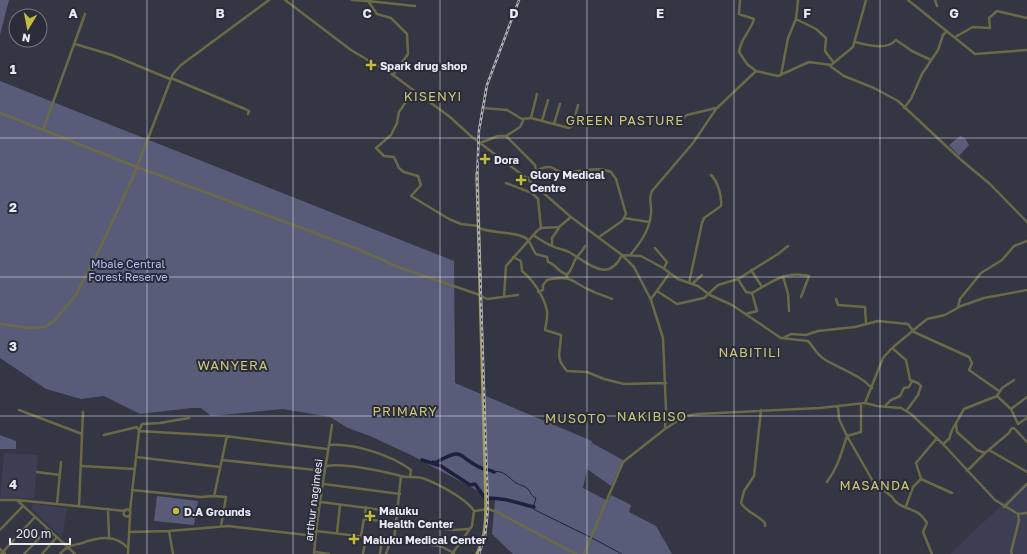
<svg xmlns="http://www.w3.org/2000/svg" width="1027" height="554" font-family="'Golos Text',sans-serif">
  <rect width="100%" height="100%" fill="#343644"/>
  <!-- built -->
  <path fill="#3c3e53" d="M4,453L38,455L34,498H0Z
    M1027,481V554H950Z
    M33,504L67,508L62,538L31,508Z"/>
  <!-- green -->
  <path fill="#595c79" d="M0,0H9L0,35Z
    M0,81L454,261L455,383L592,441L591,448L592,443L623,460L611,486L587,469L583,488L608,501L611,495L631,505L629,512L656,526L672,554H513L492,534L495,500L411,455L370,436L348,428L330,417L283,409L211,416L201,408H191L140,414L104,396L81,399L46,389L0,358Z
    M960,136L965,138L969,145L959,156L949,145Z
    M0,435L16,441V449H0Z
    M157,496L198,501L194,525L154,521Z"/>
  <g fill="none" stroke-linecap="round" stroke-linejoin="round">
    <!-- stream -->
    <path stroke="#1e203c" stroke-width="1" d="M494,472C503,469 510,479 516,483C520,485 525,486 528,489C531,493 531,496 536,498L533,508L535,510L590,537
      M592,538L622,554"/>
    <!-- river -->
    <path stroke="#1e203c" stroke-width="3.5" d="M422,460L441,466L470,485L475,484L485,498C502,497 518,503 534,507
      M433,462L435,463C464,447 456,455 479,467C484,470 489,469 494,472"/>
    <!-- minor -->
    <path stroke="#6b6a47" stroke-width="2.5" d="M285,0L351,50L393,75L450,117L472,137L525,177L571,217L622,255L634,267L651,300L663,338L666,410L665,429
      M352,0L368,1L377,14L391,18L407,34L408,54L393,75
      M740,0L739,14L754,19C750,33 741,37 739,52L747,64L756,71
      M798,0L796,19L816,29L826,38L825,51L834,63
      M908,0L975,54L1027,50
      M935,0L937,6
      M368,1L415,6
      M955,37L973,27L990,28L989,18L997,11L1027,18
      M855,42C868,45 886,51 896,40L912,51L931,60
      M75,44L112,55L170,79
      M830,66L844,76L874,88L898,101L960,159L990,184L1027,222
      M781,75L788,38L796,19
      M171,78L245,109L249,111L248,114
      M413,91L399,112L397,123L391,135L376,148L384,156L394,157L399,168L404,172L418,176L421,185L411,196L449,219L461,224L479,226
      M483,108L507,110L522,119L531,118L569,128L573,125L578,105
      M904,108L911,99L922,74L938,50L943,35L947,31
      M0,113L137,167L358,249L398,267L477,294L487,299L518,295
      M531,118L537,94
      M542,121L548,100
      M554,124L560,104
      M480,125L486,89
      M673,125L687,115L716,108
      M43,130L85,14
      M506,136L520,127L524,119
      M480,143L498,136H506L535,165L536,172
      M527,179C532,174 540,167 548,167C554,166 556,172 562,172C577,174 595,165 611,172L616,179L626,214L622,221L599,237
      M506,183L532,193L538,199L541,228
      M624,218L649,222
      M479,228C492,234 519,231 528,240C531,244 533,250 536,254L547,257L548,262C556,264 558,272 566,274L567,278
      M533,235C539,239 545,243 552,246C557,249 564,249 569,252C588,263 608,284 622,255L641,256L663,268L678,279L698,286L710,295L732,305L781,338L808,341C814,347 816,354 824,359C840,369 859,374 872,388
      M552,246V238L559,228
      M655,248L667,262L664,268
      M631,254C641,242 650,229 651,213C652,206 648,198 652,191L693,143L716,109L756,71L778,76L809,62L831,65L853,47L866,0
      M513,257L521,261L522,271C533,280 544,296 547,311C548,317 546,324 545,330L561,335C561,352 554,356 567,371L587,372L604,379L624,384L666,383
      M751,270L762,287
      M567,275C572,270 572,266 575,260C578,254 583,251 585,246
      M783,276L788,294L789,311
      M738,279L778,254L788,246
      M689,283L702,223L704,218L721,206C722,196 718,182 711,175
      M692,284L702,275
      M657,291L677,304L704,298L718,285L738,279L746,292L752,293
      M538,292L543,290V285L547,280C575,274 571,283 594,292C600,295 606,296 612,299
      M504,297L506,266L537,231L541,228L559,227L571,217
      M651,299L669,274
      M836,299L838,305L865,307L866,323
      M958,307L960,299L981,273L1002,260L1014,246L1027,241
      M746,314L757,311L752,293C772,282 786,270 809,276L801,297
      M0,324L29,328L45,327L55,320L76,295L102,244L133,177L173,74L181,65L269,0
      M783,338L791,334L806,335L818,331L855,327L878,321L908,324L914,332L969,357L972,363L969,370L999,391
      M892,348L906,360L910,380L918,383L921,386L918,395L907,410
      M997,396L1002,388L1014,380
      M865,403L883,358L892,348L927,319L945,315L961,306L984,298L1027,290
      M886,405L891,400L900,396L904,388L909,387L912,381
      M838,406L839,419L847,436L861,432V404
      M1011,409L1027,397
      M19,410L82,434
      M761,410L754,476L744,491L741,503C746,512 758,515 765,523V526
      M956,424L957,432L977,450L985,453L1009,433L1011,429L1014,428L1027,442
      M139,431L225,436L327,449
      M104,435L137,427L139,431
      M937,438L916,463L921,479L952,493
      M943,444L949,439L952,430L964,409L997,396L1011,409L1018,424L1027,418
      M329,445C354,443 391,455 411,470L410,477
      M989,450L1027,472
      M136,457L220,467
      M222,460L325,471
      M82,466L134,469
      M326,466C346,463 381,471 401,476C409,478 417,476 425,479C438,484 467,499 474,511L472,526L452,554
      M967,471L985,453
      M37,472L60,475
      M827,482C838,467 841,454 847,436L874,483C879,489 886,491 892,497C893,498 894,500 896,502C906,511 918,507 927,523L923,532L932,554
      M324,484L400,494
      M132,490L201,497L214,496
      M0,500H17L125,511
      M17,500L75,554
      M321,502L397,512
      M57,504L61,462
      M79,506L83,412
      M906,506L913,487L921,479
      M1004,507L1027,484
      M108,509L109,537
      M123.5 513a3.5 3.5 0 1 1 7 0a3.5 3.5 0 1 1-7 0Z
      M130,511L139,431L142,424L160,423L189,418
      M474,511L488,509L497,512L576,554
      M1018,514L1027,513
      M364,519L454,530L469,529
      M221,526L226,497L214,496L227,436
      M0,530L23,506
      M169,531L173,554
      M316,531L440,546L454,553
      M130,532L169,531L228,526L315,536
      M337,533L340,505
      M361,536L366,507
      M0,549L5,554
      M315,552L329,554
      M1,554L35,517
      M24,554L48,529
      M42,554L57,537
      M60,554C68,545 71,546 82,543C99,537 115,534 128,548
      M128,554L130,516
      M314,554C317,510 326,468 332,425
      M363,554L366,537
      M380,554L382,539
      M386,554L389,545L394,541L401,476
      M584,554L623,462L665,429L685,416L697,414L820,408L865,403L877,406L901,408L911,414L943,444L995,500L1018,514L1019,520L1011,552L1012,554"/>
    <!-- major -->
    <path stroke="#9e9b52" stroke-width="3.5" d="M477,554C486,537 486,520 486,501L477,173"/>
    <!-- rail casing -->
    <g stroke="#aeafba" stroke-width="2.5">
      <path id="rail" d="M479,554L485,536L488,509L477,180L479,130L487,85L519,0"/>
    </g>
    <!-- rail -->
    <use href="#rail" stroke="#2a2c3a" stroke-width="1" stroke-dasharray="3" stroke-linecap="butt"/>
  </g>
  <!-- grid -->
  <path fill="none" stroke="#e8e9f3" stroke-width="1" stroke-opacity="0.55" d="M147,0V554M293,0V554M440,0V554M587,0V554M734,0V554M880,0V554M0,138H1027M0,277H1027M0,416H1027"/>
  <!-- markers -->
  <g fill="#c3bd3e" stroke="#2a2c3a" stroke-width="1.5">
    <path d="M369 59h4v4h4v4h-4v4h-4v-4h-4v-4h4z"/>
    <path d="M483 153h4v4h4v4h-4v4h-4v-4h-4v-4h4z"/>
    <path d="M519 174h4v4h4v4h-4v4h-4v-4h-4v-4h4z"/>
    <circle cx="176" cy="511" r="4"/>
    <path d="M368 510h4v4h4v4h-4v4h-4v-4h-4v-4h4z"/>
    <path d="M352 533h4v4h4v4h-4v4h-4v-4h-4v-4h4z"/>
  </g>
  <g text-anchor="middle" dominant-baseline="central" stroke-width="4" stroke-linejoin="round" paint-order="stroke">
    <!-- poi labels -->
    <g font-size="11" font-weight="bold" fill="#e8e9f3" stroke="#2a2c3a" text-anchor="start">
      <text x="380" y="65">Spark drug shop</text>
      <text x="494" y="159">Dora</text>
      <text x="530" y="174">Glory Medical<tspan x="530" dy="13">Centre</tspan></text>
      <text x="379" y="510">Maluku<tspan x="379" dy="13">Health Center</tspan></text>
      <text x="184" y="511">D.A Grounds</text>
      <text x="363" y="539">Maluku Medical Center</text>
    </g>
    <!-- park labels -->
    <g font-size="11" fill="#b7bdf7" stroke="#2a2c3a">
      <text x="128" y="263">Mbale Central<tspan x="128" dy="13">Forest Reserve</tspan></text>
    </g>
    <!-- street labels -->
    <g font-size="11" fill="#e8e9f3" stroke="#2a2c3a">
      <text transform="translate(313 500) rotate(-83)">arthur nagimesi</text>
    </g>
    <!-- quarter labels -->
    <g font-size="13" letter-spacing="1" fill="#cac678" stroke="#2a2c3a">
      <text x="433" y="96">KISENYI</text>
      <text x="625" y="120">GREEN PASTURE</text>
      <text x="750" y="352">NABITILI</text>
      <text x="233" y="365">WANYERA</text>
      <text x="405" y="411">PRIMARY</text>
      <text x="652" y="416">NAKIBISO</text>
      <text x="576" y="418">MUSOTO</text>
      <text x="875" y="485">MASANDA</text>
    </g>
  </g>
  <g font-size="13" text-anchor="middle" font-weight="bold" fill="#e8e9f3" stroke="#2a2c3a" stroke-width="4" stroke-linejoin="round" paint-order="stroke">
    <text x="73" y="18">A</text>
    <text x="220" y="18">B</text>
    <text x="367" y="18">C</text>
    <text x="514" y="18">D</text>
    <text x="660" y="18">E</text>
    <text x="807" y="18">F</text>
    <text x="954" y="18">G</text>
    <text x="13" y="74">1</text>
    <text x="13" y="212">2</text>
    <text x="13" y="351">3</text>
    <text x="13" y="489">4</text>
  </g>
  <!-- north arrow -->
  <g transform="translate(28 28) rotate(190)"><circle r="19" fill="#2a2c3a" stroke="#767884"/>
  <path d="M0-3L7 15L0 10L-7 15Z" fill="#c3bd3e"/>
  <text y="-6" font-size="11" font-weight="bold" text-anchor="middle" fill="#e8e9f3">N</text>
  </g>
  <!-- scale -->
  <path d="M10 538v6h60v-6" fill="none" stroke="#e8e9f3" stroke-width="2"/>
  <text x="16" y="538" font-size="12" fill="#e8e9f3" stroke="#2a2c3a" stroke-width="3" paint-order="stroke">200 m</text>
</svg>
